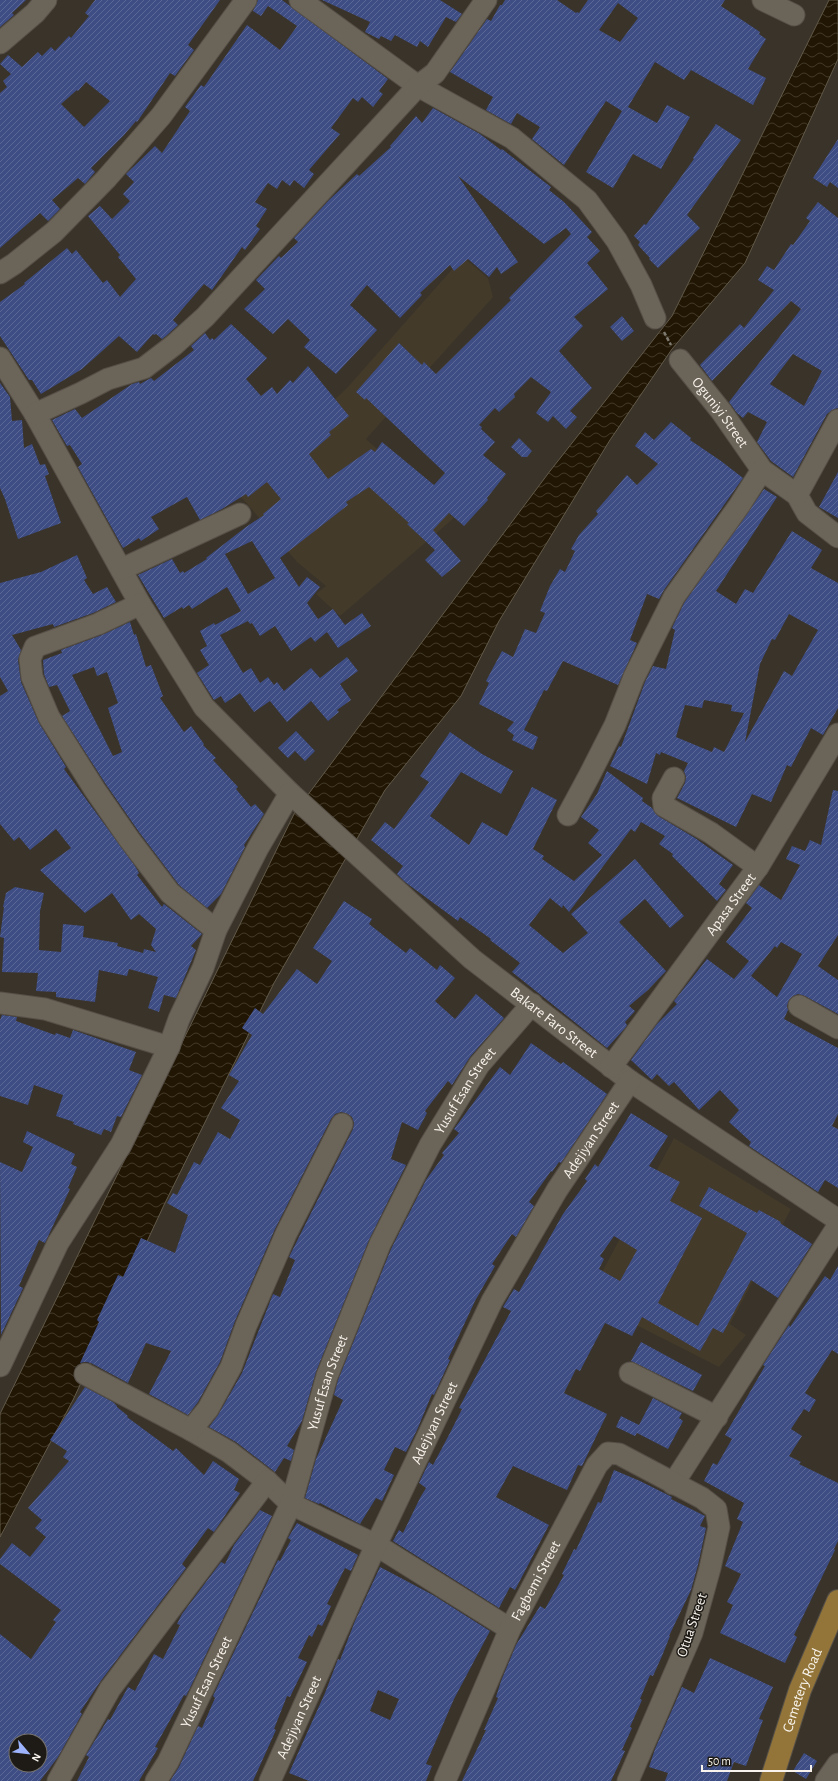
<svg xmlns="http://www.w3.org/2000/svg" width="838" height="1781" font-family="'Alegreya Sans',sans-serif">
  <defs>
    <pattern id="water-waves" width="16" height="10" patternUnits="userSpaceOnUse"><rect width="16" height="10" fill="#211603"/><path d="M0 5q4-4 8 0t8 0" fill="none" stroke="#423828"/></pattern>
    <pattern id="building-hatch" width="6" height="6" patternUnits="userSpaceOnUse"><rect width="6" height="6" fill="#3e4d84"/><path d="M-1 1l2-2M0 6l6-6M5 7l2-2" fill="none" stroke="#5b6796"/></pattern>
  </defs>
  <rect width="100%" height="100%" fill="#393329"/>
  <!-- built -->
  <path fill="#433a2a" d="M463,257L488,278L493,297L366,439L454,518L340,616L316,594L326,586L297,562L230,484L292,439L346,389Z
    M674,1138L791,1209L730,1324L746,1335L719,1367L587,1300Z"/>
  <!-- water -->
  <path fill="url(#water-waves)" stroke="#625949" d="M829,0H838V59L745,263L672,349L610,440L540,554L499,621L461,696L385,790L274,983L164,1205L73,1400L0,1537V1414L295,812L550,471L672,316Z"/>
  <!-- building -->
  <path fill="url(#building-hatch)" fill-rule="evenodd" d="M0,0H26L12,13L14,15L0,27Z
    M95,0H220L188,45L194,50L188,58L175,76L170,73L137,122L136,121L124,135L91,168L95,172L89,179L85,184L78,178L52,200L60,209L48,221L40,213L0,248V93L7,87L3,81L11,74L0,64L8,55L22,67L38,52L42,56L51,47L55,51L69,36L71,38L89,16L85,13ZM86,82L110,101L84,127L61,104L77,90L78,91Z
    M258,0H282L388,79L379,91L383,94L373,107L362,97L358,102L353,98L331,128L340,134L309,170L314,174L304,188L294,180L290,186L282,180L277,189L268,183L255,202L267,209L256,226L260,229L245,250L242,247L235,257L212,290L204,284L173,320L178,325L166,336L162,339L156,334L154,335L153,334L137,352L119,336L82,369L41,394L32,380H29L0,336V302L25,284L24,283L67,248L72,254L76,250L103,283L107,280L120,297L136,279L118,257L120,255L88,216L100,206L112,219L130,201L123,194L134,182L126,174L155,146L162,153L190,111L185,107L201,85L204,87L247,25L280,50L297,26L268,6L261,16L253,11Z
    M322,0H440L462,14L456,22L446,17L428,47L420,41L417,47L395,35L391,41L381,36L379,39L365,32L370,22Z
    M505,0H557L576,13L577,12L579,13L588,0H725L721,6L760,32L759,34L766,39L748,69L766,78L753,105L691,70L684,80L655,62L628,107L657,123L667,105L690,117L661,169L633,154L613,188L586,172L622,111L606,101L564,165L532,139L540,127L517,113L511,124L486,110L493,97L450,72L487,19L491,21L500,5H502ZM618,3L638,18L620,42L599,30Z
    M433,108L480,134L501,150L502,149L551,187L549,190L564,202L592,232L587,237L600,251L587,263L608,289L574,317L583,326L559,351L592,388L570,411L577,417L566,429L553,416L548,422L536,413L551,392L531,377L514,394L515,397L499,412L495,408L479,425L482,427L481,429L495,442L483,455L506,474L487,498L488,500L464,526L449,513L433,530L461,561L442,577L425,560L435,550L407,524L409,523L369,487L346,502L348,505L280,558L299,587L307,577L320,587L307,603L318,619L333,609L345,625L362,613L371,626L338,648L327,632L315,642L311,637L291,651L275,626L260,636L252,623L250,624L248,621L220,635L243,673L251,668L260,683L268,677L274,685L277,682L284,691L311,668L320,678L347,657L358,671L340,684L351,700L337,710L339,712L328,721L311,701L287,722L270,701L254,712L240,693L225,703L221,696L214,700L197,673L209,665L200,650L207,646L200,631L214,623L215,625L241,611L227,587L192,609L189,605L183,609L182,607L164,618L138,575L172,559L180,573L183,571L184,573L207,559L206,558L246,527L264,515L263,514L281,499L267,482L248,497L246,494L222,509L200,520L187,497L151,517L159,529L141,541L139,538L123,548L78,467L82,464L70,445L67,446L52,420L75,409L82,418L132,384L139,382L140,384L151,378L154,381L194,350L191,346L205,333L210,340L212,338L214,340L231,324L267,358L246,379L261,396L272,387L277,394L290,380L293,383L308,366L349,416L329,432L331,435L309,454L328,479L371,449L375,452L382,442L434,485L445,473L366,398L365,400L356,392L399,343L422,365L424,362L436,374L511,300L509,298L571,234L566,228L544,244L458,176L518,262L501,274L497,267L489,277L468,259L454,271L450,265L420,293L422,295L400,318L367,285L350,305L377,330L336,374L304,347L310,340L288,319L273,334L244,309L265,289L256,280L279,256L281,258L298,242L294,238L329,200L357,174L359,176L391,147L390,146L416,116L422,123ZM252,541L275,578L248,594L225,554Z
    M716,124L741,140L687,215L700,228L658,268L649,259L650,258L638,245L640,242L634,236L644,224L646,225L694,159L693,158Z
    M838,139V188L830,182L827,187L813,178Z
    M818,202L838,218V408L832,410L827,414L793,477L771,461L757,442L767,422L748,412L743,418L737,413L729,402L801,309L791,301L712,381L700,365L740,324L744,328L774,290L758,280L767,266L774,270L791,244L793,245L810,221L806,218ZM793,354L822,371L804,406L770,384Z
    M622,316L634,331L622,341L610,327Z
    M0,383L10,397L12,421L22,420L24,448L32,444L40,465L45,464L49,474L45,476L61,523L18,539L5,499L0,488Z
    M671,422L691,438L690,440L721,461L743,478L664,590L659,599L647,594L630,640L637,643L618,685L563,661L547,691L544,690L524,730L538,737L533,750L512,740L514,735L507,730L514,722L479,704L489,683L486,681L502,651L513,657L525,629L536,633L545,613L540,611L550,586L560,569L565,572L575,551L571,549L579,535L598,514L596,511L627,475L637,485L658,464L635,446L645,432L654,440Z
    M519,438L532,451L527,457H522L511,447Z
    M838,472V518L819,507Z
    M764,489L777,497L716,591L736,604L745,589L753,593L792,531L822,550L811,568L838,583V708L823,735L811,728L791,767L787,765L771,802L752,794L736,827L677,798L685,783L686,777L684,771L688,763L661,752L660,755L656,753L647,784L610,766L619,746L621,747L645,682L653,666L666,669L675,630L672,628L684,603ZM789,614L818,630L792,676L784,671L745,742L760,664L772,639L775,640ZM704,700L732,705L731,711L744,713L724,752L714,747L712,752L676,737L685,705L702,708Z
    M77,555L87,578L84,580L93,594L107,587L116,602L93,613L54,627L53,624L12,635L21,650L18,660L21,682L39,723L66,767L64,769L135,866L139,873L137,875L162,907L164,904L202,934L191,946L196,950L176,998L164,995L159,1012L148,1008L158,977L129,969L127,976L99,970L95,1002L56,997V992L36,991L38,973L2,972L4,938L0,937L4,907H3L6,893L15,887L44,893L40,911L39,950L61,952L63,924L84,926L83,937L118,943L117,946L143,953L144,949L156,952L151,945L156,929L139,914L131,920L112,893L85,913L40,870L71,848L56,829L30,850L19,837L14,841L0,824V696L8,691L0,677V583L41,572Z
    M130,622L134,635L136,634L146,667L151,665L163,696L160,698L184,732L191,726L204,744L203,745L216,758L213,760L238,787L236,789L251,807L255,804L264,814L244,845L245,847L221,894L207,908L179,885L139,832L105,783L62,716L70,711L57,685L49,687L44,674L43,660L62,653L61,650L102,635ZM94,667L97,676L107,672L118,703L108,708L122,752L113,756L72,675Z
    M296,731L315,751L305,761L295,751L288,758L278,748Z
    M450,732L482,754L513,771L501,794L461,772L430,816L469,845L482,822L507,836L532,787L557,800L533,849L544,856L542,859L574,881L602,855L588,843L599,830L581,817L597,794L607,771L643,798L642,801L652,808L658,816L695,838L733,865L719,884L726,890L717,901L672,856L673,854L659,844L665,836L641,822L635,832L631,829L569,912L563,905L562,908L550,898L529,925L563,953L588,933L571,914L635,859L684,916L670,928L645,899L619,922L666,971L648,990L629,1006L635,1011L625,1022L627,1025L626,1027L607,1048L512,972L520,963L490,940L491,939L460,917L458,921L405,882L397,874L403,866L371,840L385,822L394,829L429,782L420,776Z
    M833,790L838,791V935L818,966L838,980V1014L805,996L798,994L793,996L789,1000L787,1006L788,1010L784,1019L838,1048V1114L832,1126L838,1129V1188L825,1180L818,1192L749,1146L751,1142L729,1122L739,1110L720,1090L699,1110L674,1082L669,1086L657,1074L652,1080L631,1060L657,1024L677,1004L674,1001L707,959L734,979L749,961L726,942L752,908L746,903L759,885L781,900L800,865L786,859L792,846L805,851L810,840L821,845ZM781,942L802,954L777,997L751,976L775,946L777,948Z
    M344,901L372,919L369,924L406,953L410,948L437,970L440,965L455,978L435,1001L455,1019L476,994L504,1018L470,1057L452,1085L448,1081L425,1111L427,1113L418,1130L402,1122L391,1159L406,1165L369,1240L316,1372L302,1421L287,1446L294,1450L291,1461L284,1458L275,1472L236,1442L209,1427L218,1415L242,1373L273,1294L280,1297L295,1260L289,1257L353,1129L354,1123L352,1117L348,1114L341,1112L335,1114L331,1119L275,1229L235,1321L220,1362L198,1402L188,1415L149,1394L171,1351L146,1343L128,1383L91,1363L85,1362L80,1363L99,1322L97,1320L118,1275L123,1277L141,1238L175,1253L188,1215L167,1203L173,1193L177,1195L194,1162L200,1165L218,1132L230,1139L240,1120L221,1108L239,1081L229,1075L252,1035L242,1028L255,1008L263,1014L297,969L317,984L332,961L313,948Z
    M2,1015L17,1017L16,1021L55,1035L56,1033L70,1038L73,1030L136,1052L129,1070L142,1075L121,1117L117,1116L111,1132L104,1129L101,1135L73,1124L74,1122L56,1116L63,1095L34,1085L28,1105L0,1096V1020Z
    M531,1043L561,1064L563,1062L607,1094L561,1163L559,1162L552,1172L551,1171L529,1202L534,1206L516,1237L512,1234L492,1264L495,1266L475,1301L448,1359L450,1360L434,1395L432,1394L417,1430L406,1452L395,1447L384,1470L394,1475L382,1501L376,1498L360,1524L320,1503L319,1504L305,1498L316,1459L343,1400L334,1395L338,1380L391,1249L426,1180L444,1155L442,1153L459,1133L454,1129L500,1067L510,1075Z
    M631,1113L668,1136L649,1166L680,1182L670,1201L702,1218L658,1303L698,1326L747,1233L699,1206L709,1187L757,1213L759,1210L781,1222L780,1223L812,1244L778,1298L751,1280L723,1333L713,1328L700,1351L642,1317L632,1336L605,1323L580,1371L576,1369L564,1393L607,1414L582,1466L578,1465L567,1490L513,1466L496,1497L549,1525L515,1590L510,1587L499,1608L393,1541L399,1530L403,1533L420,1498L426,1488L419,1483L429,1462L433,1465L451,1431L462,1409L459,1408L511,1311L503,1307L514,1289L519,1292L563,1214L587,1181L585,1179L595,1164L598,1167ZM614,1236L637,1250L620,1281L599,1269L604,1259L600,1256Z
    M27,1131L75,1154L71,1164L77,1167L68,1188L70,1189L45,1243L39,1240L19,1286L23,1288L1,1335L0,1162L22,1172L33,1147L23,1142Z
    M838,1266V1354L832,1350L805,1393L816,1400L809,1412L804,1409L791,1429L802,1436L789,1456L801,1462L799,1464L838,1483V1541L834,1549L835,1550L794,1635L797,1637L785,1663L720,1633L733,1605L727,1602L741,1574L725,1566L743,1522L737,1519L744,1503L704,1481L713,1463L717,1465L732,1439L725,1435L765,1366L763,1365L789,1325L790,1327L825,1276L830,1280Z
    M641,1342L702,1375L693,1391L631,1361Z
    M85,1387L113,1402L117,1406V1407L128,1416L127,1417L173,1451L176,1448L204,1475L213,1461L239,1479L234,1490L240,1493L214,1532L208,1528L182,1564L186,1568L100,1682L80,1712L82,1714L58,1757L40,1781H0V1634L31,1659L56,1622L53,1620L61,1610L0,1564V1559L12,1543L30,1557L46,1537L35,1528L42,1520L28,1508L69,1461L63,1457L67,1451L50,1440ZM16,1741H40V1765H16Z
    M653,1398L682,1413L679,1418L683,1421L668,1449L637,1433L635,1436L616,1427L621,1416L639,1425Z
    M614,1470L640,1481L672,1497L671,1499L705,1516L700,1526L706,1528L698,1565L691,1590L669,1636H670L662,1656L653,1676L650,1675L640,1699L642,1700L630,1727L632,1728L622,1750L625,1751L611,1781H462L486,1730H484L498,1698L496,1697L501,1681L516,1645L540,1606L545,1609L564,1575L562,1574L574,1549L576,1550L598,1502L601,1503Z
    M260,1510L272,1516L191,1686L186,1696L184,1695L155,1747L158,1748L139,1781H77L89,1757L86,1755L108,1719L110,1720L128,1687L135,1691L154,1654L163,1659L180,1625L177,1624L182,1614L221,1562L225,1564L234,1545Z
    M297,1523L358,1555L351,1571L345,1568L327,1604L331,1606L325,1620L322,1626L318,1624L312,1637L309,1635L298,1658L307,1662L290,1697L287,1696L274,1729L276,1730L253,1781H170L179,1767L198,1726L202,1728L215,1698L213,1696L278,1560L280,1561L291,1540L288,1538Z
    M380,1567L433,1595L490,1631L454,1699L426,1764L432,1766L426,1781H309L289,1773L325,1693L338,1659L340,1660L355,1621ZM378,1690L399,1699L390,1720L370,1711Z
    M710,1658L773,1687L759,1719L763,1720L746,1766L734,1762L727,1781H665L668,1773L649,1767L655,1749L682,1687L694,1693Z
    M804,1753L817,1761L806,1779L793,1771Z"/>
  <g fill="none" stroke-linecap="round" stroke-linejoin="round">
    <!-- minor casing -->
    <g stroke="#554f47" stroke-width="23">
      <g id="minor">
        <path d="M300,0L418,86L512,138L587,200L617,241L641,285L655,318"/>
        <path d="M763,0L794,15"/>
        <path d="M0,43L35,13L46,0"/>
        <path d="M0,273L14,264L54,232L106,179L161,116L246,0"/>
        <path id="s1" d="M0,358L35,414L140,604L204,707L290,793L472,959L630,1081L838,1220"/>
        <path id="s2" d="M680,360L721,411L762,470L797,495L807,513L838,537"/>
        <path d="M35,414L81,393L108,379L144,368L174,345L205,317L418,86L435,73L486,0"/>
        <path d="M797,495L838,420"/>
        <path d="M122,569L240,514"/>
        <path d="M140,604L98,624L35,647L30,659L32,677L49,717L95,790L129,839L170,893L216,930"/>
        <path d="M674,778L663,798L664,806L711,833L758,867"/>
        <path d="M568,815L589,776L615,725L634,677L674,597L739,506L762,470"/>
        <path d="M0,1003L45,1009L169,1047"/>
        <path d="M799,1006L838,1028"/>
        <path id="s3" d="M611,1067L758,867L838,734"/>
        <path d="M0,1366L58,1243L121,1145L169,1047L179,1019L203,968L216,930L258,848L290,793"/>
        <path d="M630,1373L717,1417"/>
        <path d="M85,1374L191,1430L229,1452L267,1481L291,1504L376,1545L510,1629"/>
        <path d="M191,1430L208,1409L231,1367L246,1326L286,1234L342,1124"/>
        <path d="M673,1484L838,1226"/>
        <path d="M58,1781L110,1689L267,1481"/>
        <path id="s4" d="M156,1781L168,1762L291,1504L327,1376L380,1244L430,1145L479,1065L532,1004"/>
        <path id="s5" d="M270,1781L376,1545L492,1301L557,1190L630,1081"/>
        <path id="s6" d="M445,1781L510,1629L597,1465L608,1453L619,1454L702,1498L716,1509L719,1527L710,1568L692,1633L628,1781"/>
        <path d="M826,1781L838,1764"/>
      </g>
    </g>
    <!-- major casing -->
    <g stroke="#554f47" stroke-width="24">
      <g id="major">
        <path id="s7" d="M771,1781L800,1690L838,1601"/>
      </g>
    </g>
    <!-- path -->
    <path stroke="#807b72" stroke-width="2.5" stroke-dasharray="4 2" stroke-linecap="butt" d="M664,332L671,345"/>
    <!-- minor -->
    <use href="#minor" stroke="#6b6459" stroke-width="21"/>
    <!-- major -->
    <use href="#major" stroke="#947539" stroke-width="22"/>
  </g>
  <g text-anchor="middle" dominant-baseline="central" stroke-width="3" stroke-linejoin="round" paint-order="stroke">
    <!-- street labels -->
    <g font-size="15" fill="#f8f4ed" stroke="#1e1b17">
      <text stroke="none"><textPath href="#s2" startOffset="66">Oguniyi Street</textPath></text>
      <text stroke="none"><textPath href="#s3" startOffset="202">Apasa Street</textPath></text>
      <text stroke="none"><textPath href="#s1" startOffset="876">Bakare Faro Street</textPath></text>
      <text stroke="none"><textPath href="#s4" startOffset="759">Yusuf Esan Street</textPath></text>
      <text stroke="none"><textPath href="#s5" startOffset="718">Adejiyan Street</textPath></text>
      <text stroke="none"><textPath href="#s4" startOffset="435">Yusuf Esan Street</textPath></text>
      <text stroke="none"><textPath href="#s5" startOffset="394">Adejiyan Street</textPath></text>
      <text stroke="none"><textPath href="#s6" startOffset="220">Fagbemi Street</textPath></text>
      <text transform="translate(692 1625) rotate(-71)">Otua Street</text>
      <text stroke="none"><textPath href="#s4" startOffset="111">Yusuf Esan Street</textPath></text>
      <text stroke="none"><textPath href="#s7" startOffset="96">Cemetery Road</textPath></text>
      <text stroke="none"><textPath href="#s5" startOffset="70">Adejiyan Street</textPath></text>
    </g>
  </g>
  <!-- north arrow -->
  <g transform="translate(28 1753) rotate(118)"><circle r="19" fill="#1e1b17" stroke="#75726d"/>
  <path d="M0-3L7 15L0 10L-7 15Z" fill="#9db4fd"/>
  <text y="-6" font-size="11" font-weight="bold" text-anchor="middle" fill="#f8f4ed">N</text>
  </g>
  <!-- scale -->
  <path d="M702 1765v6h109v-6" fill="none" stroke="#f8f4ed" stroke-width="2"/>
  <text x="708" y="1765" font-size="12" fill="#f8f4ed" stroke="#1e1b17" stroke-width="3" paint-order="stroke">50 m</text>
</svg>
